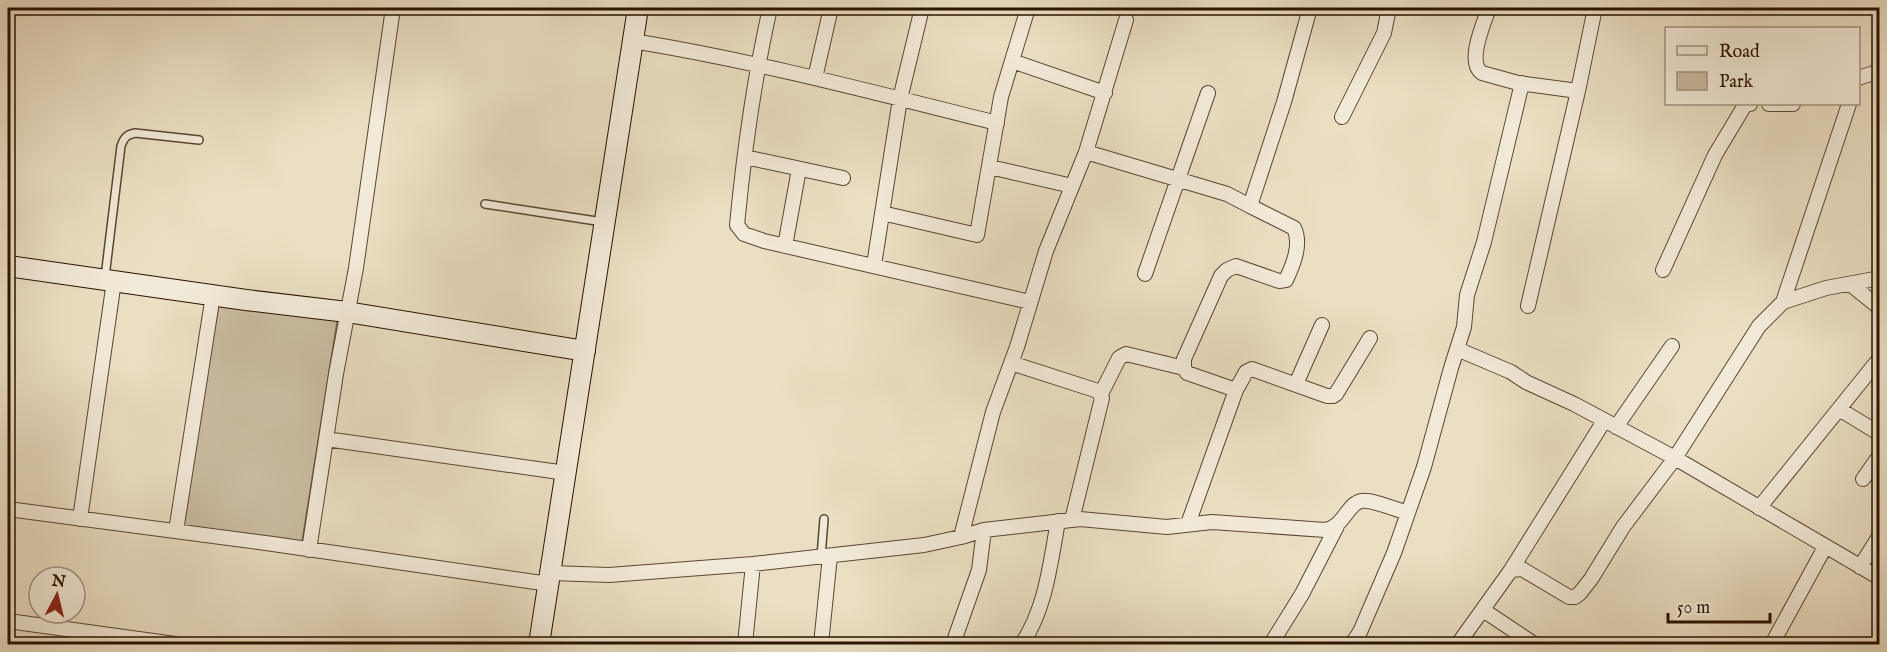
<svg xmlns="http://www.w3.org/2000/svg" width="1887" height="652" font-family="'IM FELL English',serif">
  <rect width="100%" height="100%" fill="#ebdfc3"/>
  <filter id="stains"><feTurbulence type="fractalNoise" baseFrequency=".00333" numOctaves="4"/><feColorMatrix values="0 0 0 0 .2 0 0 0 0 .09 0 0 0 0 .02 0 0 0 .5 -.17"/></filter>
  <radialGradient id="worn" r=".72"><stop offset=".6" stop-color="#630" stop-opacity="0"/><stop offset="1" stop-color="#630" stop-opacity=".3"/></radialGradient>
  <!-- green -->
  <path fill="#cabca2" stroke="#7a6852" stroke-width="1.5" d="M216,305L334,316L337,322L302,542L183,526Z"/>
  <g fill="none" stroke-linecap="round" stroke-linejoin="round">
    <!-- lane casing -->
    <g stroke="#5a4632" stroke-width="10">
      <path id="lane" d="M485,204L603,222
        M105,277L121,146C124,138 126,135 135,133L199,140
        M821,557L824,519"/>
    </g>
    <!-- street casing -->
    <g stroke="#5a4632" stroke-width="16">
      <path id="street" d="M770,8C754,79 744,152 737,225L744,234L764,241L1030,302
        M1489,8C1484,23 1466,62 1482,73L1518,83L1578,91
        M633,41C756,61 876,93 997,123
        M1012,61L1105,93
        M815,78L831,8
        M1858,78L1880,71
        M1769,104H1793
        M1342,117L1384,33L1389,8
        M1086,152L1227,194L1250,206L1284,102L1310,8
        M745,157L843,178
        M990,167L1072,186
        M882,213L977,235L1001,97L1028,8
        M785,246L799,169
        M874,265L900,99L922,8
        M1663,270L1715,155L1745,105L1750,104
        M1145,274L1208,93
        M1850,284L1880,308
        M1783,302L1849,104
        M1528,306L1578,91L1595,8
        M1457,349L1511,372L1526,382L1574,404L1675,458L1880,578
        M1011,363L1098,391L1102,398L1072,520
        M1296,384L1322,325
        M1236,390L1187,373L1184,368V359L1221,276L1227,270L1236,266L1279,281L1286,280C1293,265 1302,244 1294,228L1250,206
        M1101,394L1119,358L1126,354L1184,368
        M1839,409L1880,434
        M1616,427L1672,346
        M326,439L566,473
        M1863,479L1880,455
        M1759,508L1880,358
        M8,509L273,544L549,584
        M80,519L114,281
        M1188,524L1236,390L1246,372L1252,369L1327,396H1333L1336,394L1370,338
        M176,531L213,295
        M961,537L993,412L1017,347L1046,251L1086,152L1126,20
        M309,550L336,374L356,268L393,8
        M1860,567L1880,535
        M1511,570L1604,421
        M551,573L609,575L753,564L924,545L961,537L984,530L1080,519L1167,527L1212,522L1325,530C1344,527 1347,504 1361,501C1371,499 1397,510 1408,513
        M1483,610L1534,644
        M8,621L175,644
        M745,644L753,564
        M821,644L830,556
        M953,644L979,570L984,530
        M1022,644C1046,607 1050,565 1058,521
        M1271,644L1302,594L1337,526
        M1352,644L1360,632L1394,553L1424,467L1451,368L1464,327L1467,295L1484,242L1522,83
        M1458,644L1511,570L1522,569L1569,597H1575L1580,593L1591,579L1623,527L1675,458L1759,326L1783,302L1826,288L1880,278
        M1772,644L1825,547"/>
    </g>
    <!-- secondary casing -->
    <g stroke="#291301" stroke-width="22">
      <path id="secondary" d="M8,266L246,300L347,312L585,351
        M539,644L638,8"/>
    </g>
    <!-- lane -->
    <use href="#lane" stroke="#f2ead8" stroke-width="7"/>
    <!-- street -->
    <use href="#street" stroke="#f2ead8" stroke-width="14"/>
    <!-- secondary -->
    <use href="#secondary" stroke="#f2ead8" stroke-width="20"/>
  </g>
  <!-- margin -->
  <rect width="1887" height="652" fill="none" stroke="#ebdfc3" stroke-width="30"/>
  <rect x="9" y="9" width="1869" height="634" fill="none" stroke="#291301" stroke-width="3"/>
  <rect x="15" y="15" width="1857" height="622" fill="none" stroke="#291301" stroke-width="1.5"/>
  <!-- legend -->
  <rect x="1665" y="27" width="195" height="78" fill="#f2ead8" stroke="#a29482" stroke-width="1.5"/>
  <rect x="1677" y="46" width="30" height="9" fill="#f2ead8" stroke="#a29482" stroke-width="1.5"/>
  <text x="1719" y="57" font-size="18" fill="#291301">Road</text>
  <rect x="1677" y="72" width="30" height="18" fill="#cabca2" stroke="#a29482" stroke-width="1.5"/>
  <text x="1719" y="87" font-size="18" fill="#291301">Park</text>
  <!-- north arrow -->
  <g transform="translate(57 595) rotate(7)"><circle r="28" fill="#f2ead8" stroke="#a29482" stroke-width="1.5"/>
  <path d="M0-4.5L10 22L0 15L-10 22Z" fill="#8f2418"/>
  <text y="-9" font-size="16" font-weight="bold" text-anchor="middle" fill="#291301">N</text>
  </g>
  <!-- scale -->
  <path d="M1668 613v9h102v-9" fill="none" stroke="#291301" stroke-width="3"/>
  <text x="1677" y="613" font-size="18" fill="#291301" stroke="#f2ead8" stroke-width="4.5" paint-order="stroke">50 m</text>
  <rect width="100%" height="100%" filter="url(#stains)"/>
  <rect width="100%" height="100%" fill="url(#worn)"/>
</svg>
